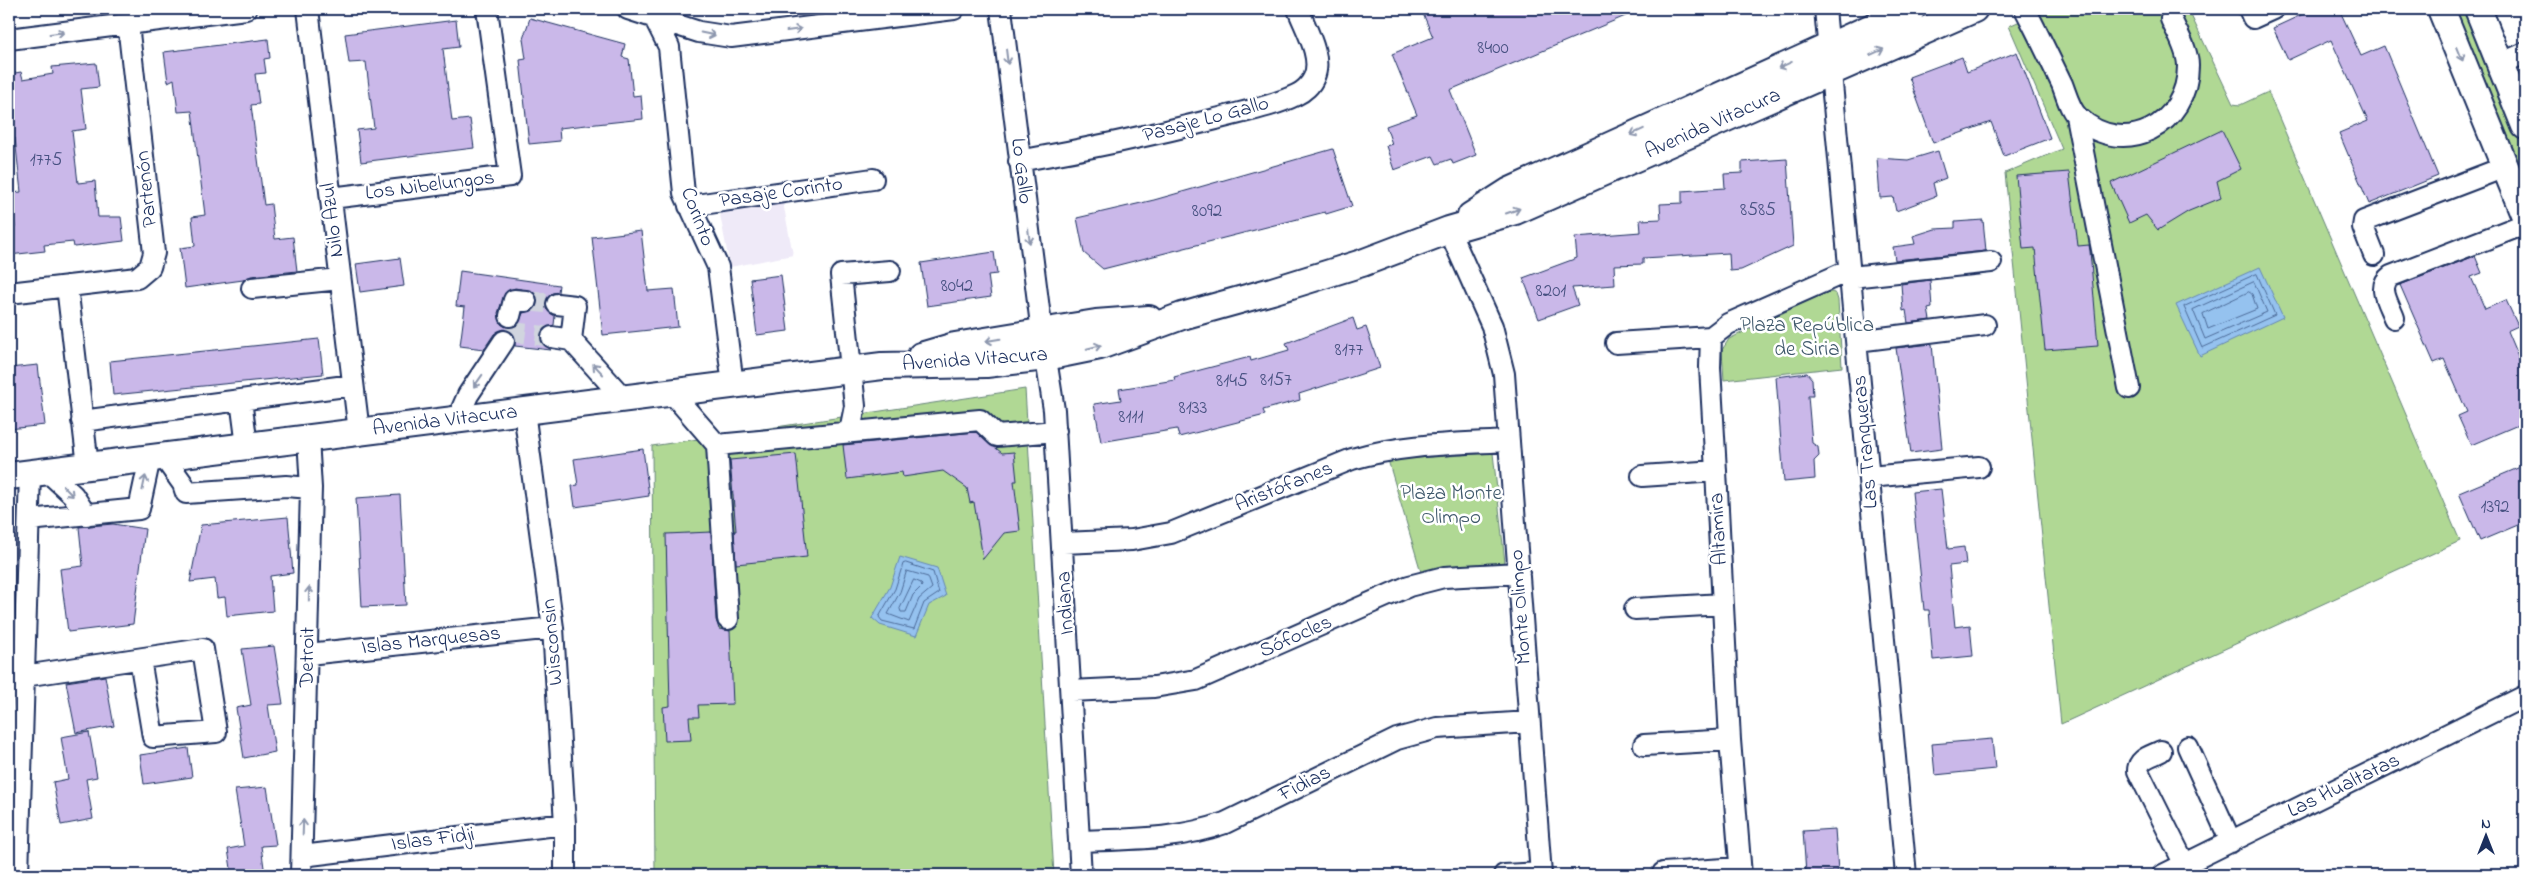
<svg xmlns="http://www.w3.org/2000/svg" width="2534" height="884" font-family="'Indie Flower',sans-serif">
  <rect width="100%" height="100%" fill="#fff"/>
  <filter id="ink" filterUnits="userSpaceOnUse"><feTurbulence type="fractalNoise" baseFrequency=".02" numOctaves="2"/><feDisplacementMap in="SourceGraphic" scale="10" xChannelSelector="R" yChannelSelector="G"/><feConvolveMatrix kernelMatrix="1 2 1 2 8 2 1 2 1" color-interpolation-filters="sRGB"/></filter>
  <g filter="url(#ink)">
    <!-- built -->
    <path fill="#efeaf8" d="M782,197L793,255L730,267L719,209Z"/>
    <!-- green -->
    <path fill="#b0d894" stroke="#668479" d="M2047,9H2188L2233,104L2240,105L2268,92L2460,541L2061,724L2005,173L2062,149L2009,26Z
      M2454,9H2465L2469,14L2525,155V184Z
      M1832,292L1836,294L1838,300L1842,367L1724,380L1722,350L1729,339L1824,293Z
      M1025,389L1054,875H655L652,446Z
      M1493,453L1505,563L1421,572L1388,460Z"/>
    <!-- water -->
    <path fill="#95c2ef" stroke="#6487b5" d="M2260,267L2283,317L2200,356L2176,305Z
      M900,557L937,568L946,596L929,605L916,636L880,625L872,618L890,587Z"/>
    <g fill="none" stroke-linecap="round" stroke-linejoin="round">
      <!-- shore -->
      <path stroke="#4c6a98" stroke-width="1" d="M2257,274L2275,315L2202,348L2184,307Z
        M2254,282L2267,312L2205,339L2193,310Z
        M2249,292L2252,294L2257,309L2208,329L2203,314Z
        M906,563L933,572L939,593L924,603L914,629L882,621L879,617L895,589L903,564Z
        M907,571L928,577L932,588L919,599L909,622L888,614L900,592Z
        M914,580L921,583L922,586L913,595L906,612H901L900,609Z"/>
    </g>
    <!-- building -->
    <path fill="#cab8e9" stroke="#1b2f5e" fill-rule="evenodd" d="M1421,9H1642L1450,90L1476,155L1453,164L1451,159L1437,164L1433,156L1394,170L1386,146L1392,144L1386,126L1417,115L1392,54L1433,37Z
      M2314,9H2339L2361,56L2384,46L2438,176L2369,204L2339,133L2368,121L2331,40L2288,60L2273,28Z
      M530,18L625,44L622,57L629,59L633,96L641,95L643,119L559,128L560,141L529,144L520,60L526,59L523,39Z
      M456,20L459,47L443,49L452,121L470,119L474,148L361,162L357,130L374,128L366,62L349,63L345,34Z
      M268,39L270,58L264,59L266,73L255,74L259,104L251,105L264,205L271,204L275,239L293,237L297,271L251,276L243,280L185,288L180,248L195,246L192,217L205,215L192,111L178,112L174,79L168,82L164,52Z
      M2017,52L2050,138L2004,156L1991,122L1933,143L1909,77L1962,57L1967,72Z
      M96,63L99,87L81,89L86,129L72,131L78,183L95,181L98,217H121L124,241L74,247L73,242L44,245L45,251L9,255V227H15L12,193L21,192L15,138H9V74L21,72L23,79L53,74L52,67Z
      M2222,130L2241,169L2217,181L2221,198L2189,211L2158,230L2146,215L2129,223L2111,183Z
      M1333,149L1352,206L1326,214L1325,212L1103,269L1084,253L1077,218L1154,200Z
      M1938,151L1946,178L1933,183L1936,196L1896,211L1893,197L1880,198L1877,158L1908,160Z
      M1787,159L1793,246L1741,270L1730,271L1729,253L1643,258V264L1614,265L1615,285L1572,288L1578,305L1539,319L1523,278L1577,258L1575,237L1641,232L1640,220L1661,219L1660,204L1682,203V191L1725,188L1724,174L1742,173V162Z
      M2069,172L2078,246L2089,245L2090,251L2098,346L2045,350L2035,248L2023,249L2016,176Z
      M1983,220L1986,251L1895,260L1893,247L1915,244L1913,236L1935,229L1955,228V222Z
      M641,231L648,291L674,289L678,327L603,335L592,237Z
      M994,252L997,274L988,275L991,297L927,306L921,263Z
      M2475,256L2482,273L2471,277L2485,309L2506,300L2518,326L2507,331L2525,374V422L2471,445L2458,416L2467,412L2444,359L2434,363L2400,285Z
      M400,258L404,286L360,292L356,264Z
      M460,271L559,285L558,292L552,293L545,302L546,309L555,316L554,325L543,329L540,336L541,342L551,350L515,346L514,335L504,329L494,334L484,349L460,346L465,307L456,306ZM515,288L532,291L537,296L538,302L531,311L523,313L518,325L508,328L501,324L498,313L505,293Z
      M781,275L788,331L757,335L750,279Z
      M1930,280L1932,308L1928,309L1930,320L1908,323L1906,310L1903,311L1901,284Z
      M1353,318L1357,330L1366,327L1380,368L1299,394L1300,400L1263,410L1265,415L1179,437L1177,429L1101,442L1094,404L1121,400L1119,389L1175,380L1174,377L1204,369L1250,357L1251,361L1289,350L1286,343Z
      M319,339L323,374L113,395L110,361Z
      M1932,344L1942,449L1911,453L1896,348Z
      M38,365L45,425L9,429V368Z
      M1807,373L1812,379L1813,396H1808L1812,443L1818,447L1819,456L1814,461L1815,479L1784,482L1776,377Z
      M976,432L1002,453L1014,452L1017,481H1014L1020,531L1004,533L983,559L974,502L970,503L967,488L943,471L903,477L902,472L847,479L843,445Z
      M643,449L649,496L575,507L572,486L578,485L574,459Z
      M796,454L807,557L736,564L734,531H736L730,460Z
      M2525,465V522L2480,541L2459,493Z
      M1941,489L1948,549L1964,547L1966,564L1949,566L1955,627L1970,625L1973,656L1933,660L1929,610H1924L1912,492Z
      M400,495L406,605L362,607L356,498Z
      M288,517L293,573L270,576L273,611L227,616L225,597L217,598L215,579L190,582L201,525Z
      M113,524L145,529L133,624L68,632L60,569L83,566L79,527Z
      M711,532L716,620L719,629L730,631L733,704L698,705L699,717H689L691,740L665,741L663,707L670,706L666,534Z
      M274,646L283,704L268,705L275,752L244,758L236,708L251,705L242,649Z
      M105,676L114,726L76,733L66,682Z
      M89,732L97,777L86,779L93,819L61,825L53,782L68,779L61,737Z
      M1992,739L1995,769L1935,775L1932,744Z
      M188,748L192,777L144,784L140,755Z
      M267,787L276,845L261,846L265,875H232L228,849L244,846L235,790Z
      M1835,829L1838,871L1806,873L1803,831Z"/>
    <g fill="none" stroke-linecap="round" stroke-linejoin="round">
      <!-- minor-tunnel -->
      <path stroke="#d1d5df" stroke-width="20" stroke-dasharray="20 10" stroke-linecap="butt" d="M526,301L557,304
        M506,331L552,337"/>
      <!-- minor casing -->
      <g stroke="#1b2f5e" stroke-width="24">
        <path id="minor" d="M308,9L359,432
          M628,9L699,32L731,37L954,9
          M1001,9L1042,333L1054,410L1081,875
          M1825,9L1906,875
          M2025,9C2038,34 2050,59 2062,84C2066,94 2070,111 2079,118C2124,159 2188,125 2188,66C2188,50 2177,33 2171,19
          M2249,9L2253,18L2273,9
          M655,19L669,47L684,193L718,267L733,385
          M9,39L246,9
          M2500,64L2525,53
          M2076,116L2129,388
          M1019,161C1087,149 1149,136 1216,119C1241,112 1272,107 1296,95C1303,92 1311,85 1314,77C1323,57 1305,28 1298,9
          M331,198L510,176L487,9
          M689,206L873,179
          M1449,230L1492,326L1504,374L1541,875
          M2374,255L2363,227L2364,221L2505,167
          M1851,277L1991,262
          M67,286L88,466
          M252,288L340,279
          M9,293L137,278L150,267L154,253L128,24
          M557,304L575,306L571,340
          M510,316L514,300L526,301
          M2394,318C2389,304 2376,287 2391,276L2525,224
          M552,337L571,340L624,399
          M1857,341L1985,325
          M1616,343L1711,337
          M672,393L717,445L728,619
          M241,400L247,446
          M524,411L553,628L565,824V875
          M457,420L468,395L504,341
          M82,421L353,385
          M850,431L855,406L841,275L890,271
          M717,445L980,420L997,436L1056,431
          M163,456L183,484L186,493L286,486L311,488
          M47,471L73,495L86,515
          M1642,476L1716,471
          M1869,477L1979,467
          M29,520L139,509L150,458
          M1063,543L1132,540L1171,533L1352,459C1403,444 1457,444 1509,441
          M1635,609L1723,604
          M308,654L553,628
          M24,676L203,649L216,732L153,737L140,659
          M1071,691L1154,687L1196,680L1409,586L1444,577L1519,573
          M1644,745L1730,740
          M2188,747L2231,842
          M2161,751C2152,756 2138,758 2138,771L2185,865
          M1079,841C1128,839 1178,840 1225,823L1397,739L1437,728L1529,722
          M302,856L565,824
          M1663,873L1740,868
          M18,875L30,473
          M301,875L311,488L308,438
          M1504,875L1541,873
          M1741,875L1730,740L1716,471L1710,367L1711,337L1728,324L1850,270
          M2163,875L2525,696"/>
      </g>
      <!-- major casing -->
      <g stroke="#1b2f5e" stroke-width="30">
        <path id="major" d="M2441,9L2525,216
          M2478,9L2525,126
          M1471,216L1510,191L1912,9
          M921,356L955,346L1096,323L1149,319
          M9,476L882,366L986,364L1046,357L1100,346L1182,316L1272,291L1362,263L1449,230L1515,211L1974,9"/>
      </g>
      <!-- minor -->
      <use href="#minor" stroke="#fff" stroke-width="20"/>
      <!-- major -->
      <use href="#major" stroke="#fff" stroke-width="26"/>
    </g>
    <!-- one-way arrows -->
    <defs><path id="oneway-shaft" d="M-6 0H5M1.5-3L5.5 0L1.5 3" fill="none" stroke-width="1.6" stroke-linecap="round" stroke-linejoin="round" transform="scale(1.25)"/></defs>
    <g stroke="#8d97ae">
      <use href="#oneway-shaft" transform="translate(794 30) rotate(-8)"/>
      <use href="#oneway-shaft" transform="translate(57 33) rotate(-7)"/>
      <use href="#oneway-shaft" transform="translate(708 34) rotate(12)"/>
      <use href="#oneway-shaft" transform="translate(1877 52) rotate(-24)"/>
      <use href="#oneway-shaft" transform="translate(2460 54) rotate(68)"/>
      <use href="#oneway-shaft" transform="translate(1007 57) rotate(83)"/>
      <use href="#oneway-shaft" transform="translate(1785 65) rotate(156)"/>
      <use href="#oneway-shaft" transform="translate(1637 132) rotate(155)"/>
      <use href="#oneway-shaft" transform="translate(1513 211) rotate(-19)"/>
      <use href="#oneway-shaft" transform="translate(1029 236) rotate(83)"/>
      <use href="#oneway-shaft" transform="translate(993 340) rotate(171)"/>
      <use href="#oneway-shaft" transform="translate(1094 347) rotate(-13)"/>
      <use href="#oneway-shaft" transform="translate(598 369) rotate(-133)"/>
      <use href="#oneway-shaft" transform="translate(478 381) rotate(125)"/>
      <use href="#oneway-shaft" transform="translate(144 483) rotate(-78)"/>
      <use href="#oneway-shaft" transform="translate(68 491) rotate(46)"/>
      <use href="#oneway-shaft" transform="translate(309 594) rotate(-89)"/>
      <use href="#oneway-shaft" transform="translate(303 827) rotate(-88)"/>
    </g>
  </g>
  <g text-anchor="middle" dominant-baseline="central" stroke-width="5" stroke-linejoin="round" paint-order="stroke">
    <!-- number labels -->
    <g font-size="19" fill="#475181">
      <text x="1493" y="48">8400</text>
      <text x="46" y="160">1775</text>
      <text x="1758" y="210">8585</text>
      <text x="1207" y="211">8092</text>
      <text x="957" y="286">8042</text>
      <text x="1551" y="291">8201</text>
      <text x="1349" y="350">8177</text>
      <text x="1276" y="380">8157</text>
      <text x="1232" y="381">8145</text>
      <text x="1193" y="408">8133</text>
      <text x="1131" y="417">8111</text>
      <text x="2495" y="507">1392</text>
    </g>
    <!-- street labels -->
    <g font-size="21" fill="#1b2f5e" stroke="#fff">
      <text transform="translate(1206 120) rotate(-15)">Pasaje Lo Gallo</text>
      <text transform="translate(1713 124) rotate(-24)">Avenida Vitacura</text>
      <text transform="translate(1021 171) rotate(83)">Lo Gallo</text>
      <text transform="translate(430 186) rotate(-7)">Los Nibelungos</text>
      <text transform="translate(147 189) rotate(-96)">Partenón</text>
      <text transform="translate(781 193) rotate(-8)">Pasaje Corinto</text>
      <text transform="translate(697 217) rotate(69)">Corinto</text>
      <text transform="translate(333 220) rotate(-97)">Nilo Azul</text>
      <text transform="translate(975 360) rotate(-4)">Avenida Vitacura</text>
      <text transform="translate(445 421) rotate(-7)">Avenida Vitacura</text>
      <text transform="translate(1866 442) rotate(-95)">Las Tranqueras</text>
      <text transform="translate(1284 487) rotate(-22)">Aristófanes</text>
      <text transform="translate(1719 529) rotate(-93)">Altamira</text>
      <text transform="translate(1066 603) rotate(-93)">Indiana</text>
      <text transform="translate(1521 607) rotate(-94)">Monte Olimpo</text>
      <text transform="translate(1296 637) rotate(-24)">Sófocles</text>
      <text transform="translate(431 641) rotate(-6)">Islas Marquesas</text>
      <text transform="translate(553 642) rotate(-95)">Wisconsin</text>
      <text transform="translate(308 657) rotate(-89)">Detroit</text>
      <text transform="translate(1305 784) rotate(-27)">Fidias</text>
      <text transform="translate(2344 786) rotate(-26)">Las Hualtatas</text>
      <text transform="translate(433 840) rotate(-7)">Islas Fidji</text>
    </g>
    <!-- park labels -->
    <g font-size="21" fill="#40596c" stroke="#fff">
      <text x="1807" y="326">Plaza República<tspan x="1807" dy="24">de Siria</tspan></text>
      <text x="1451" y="494">Plaza Monte<tspan x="1451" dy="24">Olimpo</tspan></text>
    </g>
  </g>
  <!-- margin -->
  <rect width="2534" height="884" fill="none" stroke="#fff" stroke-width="30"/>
  <rect x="15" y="15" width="2504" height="854" fill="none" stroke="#1b2f5e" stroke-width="2" filter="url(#ink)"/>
  <!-- north arrow -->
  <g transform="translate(2486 836)" stroke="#ffffff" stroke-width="4" paint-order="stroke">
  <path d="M0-4L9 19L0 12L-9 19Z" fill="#1b2f5e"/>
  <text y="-8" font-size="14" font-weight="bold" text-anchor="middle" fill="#1b2f5e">N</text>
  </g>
</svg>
